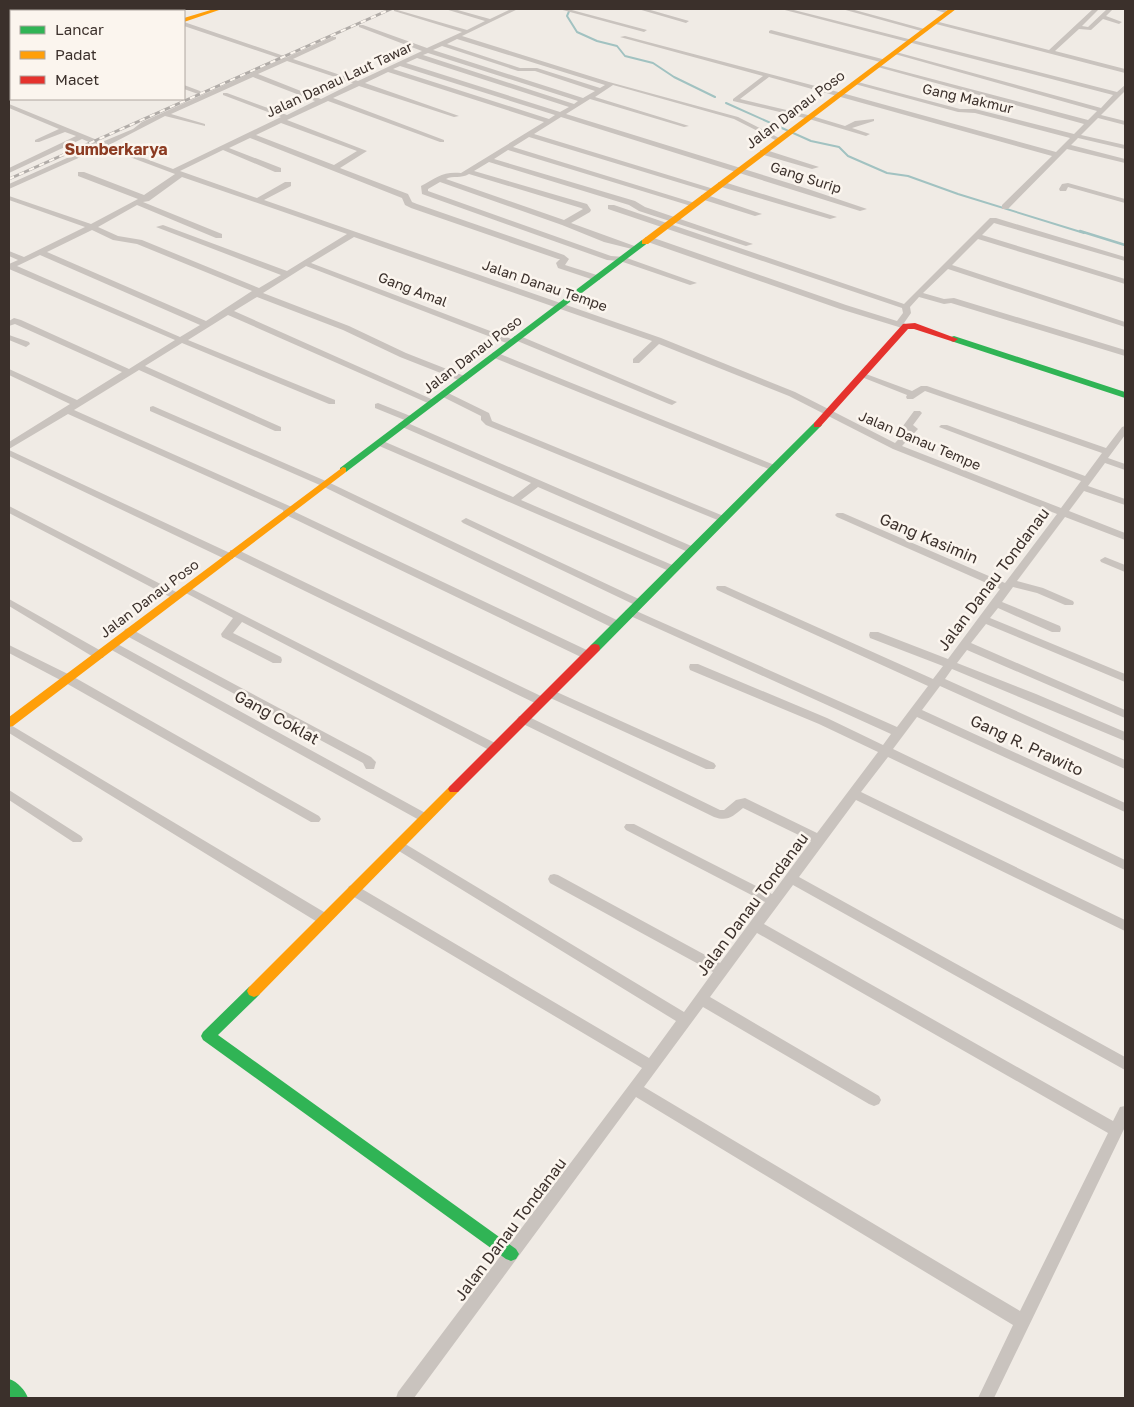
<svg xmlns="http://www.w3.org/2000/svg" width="1134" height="1407" font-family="'Golos Text',sans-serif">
  <rect width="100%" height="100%" fill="#f0ebe5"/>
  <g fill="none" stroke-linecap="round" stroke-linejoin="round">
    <!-- stream-far1 -->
    <path stroke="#a1c2c1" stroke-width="2" d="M570,9L567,16L577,32L597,41L617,46L625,56L653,63L674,77L715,97
      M726,103L811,141L839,147L848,156L887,173L908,176L958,194L1084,233"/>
    <!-- stream -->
    <path stroke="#a1c2c1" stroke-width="2.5" d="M1080,231L1125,245"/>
    <!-- street -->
    <path fill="#c9c3be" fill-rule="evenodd" d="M394,9L467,30L485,21L445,9H454L490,19L511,9H518L462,36L609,82L738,117L783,140L777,141L734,119L613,85L595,97L689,126L684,127L590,99L566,114L808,189L867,209L860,211L561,117L534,134L717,190L710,192L529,137L513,147L698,204L691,206L508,150L494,159L635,201L645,207L753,244L746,246L639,211L629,205L489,162L474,171L587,204L591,210L590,212L571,223L640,248L636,250L604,242L562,225L440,182L428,189V191L611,256L624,257L697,283L690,285L620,261L607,260L422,194L421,186C436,178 443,171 461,173L544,122L388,72L365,83L459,116L454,117L359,86L333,98L444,140V142H440L328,101L287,120L367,151L340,168L408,194L412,202L417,204L564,255L569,259L565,265L600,276V280H594L558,268L556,263L560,259H558L411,208L405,205L402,198L250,138L229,148L281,168V172H275L223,150L180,171L257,198L285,182H291V186L264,200L661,338L795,392L895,443L907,430L903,426L914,411H920L922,413L913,425L918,429L902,446L1061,508L1081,481L939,427L941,425H947L1085,476L1102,453L925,391L913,399H907L906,397L907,395L859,376L860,374H866L912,391L921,386H927L1106,448L1122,427L1125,426V435L1108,458L1125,464V470L1105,463L1088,486L1125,499V505L1084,491L1069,511L1125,533V540L1065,517L1017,581L1043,588L1073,601L1074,603L1073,605H1065L1037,593L1013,587L1002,602L1060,626L1061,629L1060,632H1052L998,608L990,618L1125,674V682L986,624L971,643L1125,710V718L967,650L957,663L1036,694L1125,732V741L952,669L945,679L1125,760V769L940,686L922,710L1125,803V812L917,717L893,749L1125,860V870L888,757L861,792L1125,920V931L856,800L799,877L1125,1057V1070L793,885L764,924L1113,1121L1120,1107L1125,1106V1127L994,1398H978L1013,1325L636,1097L414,1398H396L398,1392L642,1068L349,894L347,890L349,886L353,885L357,886L649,1058L676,1021L394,848L392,845L394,842H402L684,1012L713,972L550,883L548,879L550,875L554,874L558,875L720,963L765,902L626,830L624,827L626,824H634L772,894L811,841L743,808C733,816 728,822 714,817L519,722L517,719L519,716H527L720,810H724L736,800L745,798L817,833L878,752L819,724L690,670L689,667L690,664H698L827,718L883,745L891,734L626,614L625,612L626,610H634L897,727L928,686L717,590L716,588L717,586H725L933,679L943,666L870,638L869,635L870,632H878L948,659L1000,589L837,517L835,515L837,513H843L1005,583L1057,514L893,449L789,396L659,344L639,363H633V359L652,341L354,237L311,263L514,340V336H520L677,402L672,405L669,404L515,340V344H509L306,266L263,293L349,326L406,353L467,377V381H461L400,357L343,330L257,297L234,311L438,402L433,405L430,404L228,315L188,340L335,400V404H329L182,343L145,366L281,427V431H275L139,370L74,410L294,508L295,512L591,652L592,655L591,658H583L284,514L283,510L68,414L9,449V442L70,404L9,375V369L77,400L122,372L15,324L9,326V321L14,318L21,320L129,369L175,340L9,269V264L18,260L9,256V251L24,257L85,227L9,200V196L91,224L138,199L78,176V172H84L144,195L175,174L103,147L9,189V184L96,145L82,139L9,173V168L76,136L65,132L39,142H35V140L59,129L9,108V104L102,142L133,129L142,122L282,59L184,26V22L284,56L285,58L332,37H336V39L293,59L358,81L422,51L359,27V25H363L427,48L462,32L394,11ZM457,39L605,85L600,88L537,68H520L447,44ZM442,46L518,71H535L595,91L583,98L433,50ZM428,53L578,101L574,104L423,55ZM417,58L569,107L560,112L406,63ZM287,61L353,83L321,99L258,74ZM400,66L555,115L549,119L393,69ZM253,77L315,101L287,115L227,93H223V95L281,117L173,169L109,145L165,116L205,126V124L171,114ZM281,123L357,151L334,165L256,135ZM469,174L581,208L583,209L564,220L446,179C453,175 461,179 469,174ZM182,177L347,234L287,271L163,225L156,227L281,275L259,288L142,240L118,236L98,227L137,205L216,238H222V234L143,202L149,201ZM92,230L113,240L137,244L252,291L206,321L47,252ZM40,255L200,325L180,337L17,266ZM757,933L1108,1133L1020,1311L644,1087L703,1007L869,1104L874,1106L879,1104L881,1100L879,1096L710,997Z
      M559,9H568L647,30L644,32Z
      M638,9H647L689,21L686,23Z
      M781,9H790L1117,92L1125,85V91L1101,115L1125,121V125L1098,118L1081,135L1125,145V149L1078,138L1071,145L1125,159V163L1067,149L1008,209H1002V205L1052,156L769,77L740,99L812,116L845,126L855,121L874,119V121L852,128L870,134L866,136L809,119L733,101V99L763,76L620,37L625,36L842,93L1056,152L1070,138L975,113L958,112L851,83L854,81L960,109H975L1074,134L1084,124L874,66L879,65L1088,120L1097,111L891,53L896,52L1101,108L1113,95Z
      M842,9H851L928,30L925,32Z
      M932,9H942L952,12L949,14Z
      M1093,9H1099L1082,26L1088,27L1107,9H1113L1106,16L1122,22L1119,24L1103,19L1091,30L1079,29L1055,51L1125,69V73L932,23L935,21L1049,50Z
      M9,24H11V28H9Z
      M771,30L886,60L887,61L884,63L769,33V31Z
      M9,50L11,51V56L9,55Z
      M184,85L200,91L201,92L198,94L184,89Z
      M760,150H766L819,167L812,169L760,154Z
      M718,182H724L837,217L830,219L718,186Z
      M1068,183L1125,199V203L1068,187L1066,191H1060L1059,189L1062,184Z
      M701,195H707L762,214L755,216L701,199Z
      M608,205H614L904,304L990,218H996L1125,257V261L994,223L982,235L1125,279V284L978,239L952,265L1125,322V327L948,269L923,293L944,299L954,298L1125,350V356L951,303L944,304L919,297L910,307L911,313L904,323L909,326L908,328H902L840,309L645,241V237H651L846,305L897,321L903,313L902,308L608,209Z
      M9,335L29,342L30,344L26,347L9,340Z
      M495,352L777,466L779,468L777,470H771L492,357V353Z
      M444,391L489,413L492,421L726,517L728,519L726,521H720L486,425L481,420V416L441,396V392Z
      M378,403L413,417L415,419L410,422L407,421L375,408V404Z
      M153,406L328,482L621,622L622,625L617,629L613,628L322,486L150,411V407Z
      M403,421L696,548L697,550L696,552H688L538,487L521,500L677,567L678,569L673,572L669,571L377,445V441H383L513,497L531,483L400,426L398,424Z
      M9,450L230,553V550H238L545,698L547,701L541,705L537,704L233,556V559H225L9,456Z
      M9,506L180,594L181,596L176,599L172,598L9,513Z
      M466,518L643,601L644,603L643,605H635L463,523L461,521Z
      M1105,557L1125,565V572L1101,562L1100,560Z
      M186,586L499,745L501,748L499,751H491L242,622L233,633L281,657L282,660L281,663H273L222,637L221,634L233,618L182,591L181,589L182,587Z
      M9,599L103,652L104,655L103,658H95L9,606Z
      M129,628L371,757L376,762L374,769H366L363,763L125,635L124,632L125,629Z
      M112,641L429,815L431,818L429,821H421L108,648L107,645Z
      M9,645L72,676L319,816L321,819L319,822H311L64,682L9,653Z
      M550,689L714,763L716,766L714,769H706L546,696L544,693Z
      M9,724L329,915L330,919L329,923L324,924L319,923L9,733Z
      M9,790L81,836L83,839L81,842H73L9,800Z"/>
    <!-- fast -->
    <path fill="#30b455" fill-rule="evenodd" d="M642,240L649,242L346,472H340V468Z
      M954,336L1125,392V398L951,341V337Z
      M817,422L822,425L820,427L599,651H591L590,648L591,645L814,423Z
      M254,985L259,987L261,991L259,995L218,1035L516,1249L519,1254L516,1259L511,1261L506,1259L203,1040L201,1036L203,1032L249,987Z
      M9,1379C18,1382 25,1390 28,1398H9Z"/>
    <!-- slow -->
    <path fill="#ff9f0a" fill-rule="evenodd" d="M214,9H222L184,22V18Z
      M949,9H956L648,244H642V240Z
      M11,72V76L9,77V73Z
      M343,467L346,468V472L13,726L9,727V717Z
      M454,785L458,786L460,789L458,792L259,995L254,997L249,995L247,991L249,987L450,786Z"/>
    <!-- jam -->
    <path fill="#e5322d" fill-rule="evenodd" d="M915,323L958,339L954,342L914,329H908L820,427H814V423L903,324Z
      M595,644L599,645L600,648L599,651L458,792H450L448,789L450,786L591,645Z"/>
    <!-- rail casing -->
    <g stroke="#b1aca8" stroke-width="3">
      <path id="rail" d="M9,179L391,9"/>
    </g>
    <!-- rail -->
    <use href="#rail" stroke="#fbf5ee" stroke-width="2" stroke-dasharray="5.5" stroke-linecap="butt"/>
  </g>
  <g text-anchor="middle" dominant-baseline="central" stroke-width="5" stroke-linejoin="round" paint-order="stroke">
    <!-- far-street labels -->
    <g font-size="14" fill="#3b302b" stroke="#fbf5ee">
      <text transform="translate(339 79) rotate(-25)">Jalan Danau Laut Tawar</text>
      <text transform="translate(968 98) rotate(13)">Gang Makmur</text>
      <text transform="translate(795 109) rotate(-37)">Jalan Danau Poso</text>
      <text transform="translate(806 177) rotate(18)">Gang Surip</text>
      <text transform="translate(545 285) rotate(19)">Jalan Danau Tempe</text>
      <text transform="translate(413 289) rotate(21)">Gang Amal</text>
      <text transform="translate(472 354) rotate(-37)">Jalan Danau Poso</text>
      <text transform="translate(920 440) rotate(23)">Jalan Danau Tempe</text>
      <text transform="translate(149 598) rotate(-37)">Jalan Danau Poso</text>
    </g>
    <!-- far-quarter labels -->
    <g font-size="16" font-weight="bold" fill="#8c3b22" stroke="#fbf5ee">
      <text x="116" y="149">Sumberkarya</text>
    </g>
    <!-- street labels -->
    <g font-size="16" fill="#3b302b" stroke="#fbf5ee">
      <text transform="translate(929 538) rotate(23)">Gang Kasimin</text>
      <text transform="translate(993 579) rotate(-53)">Jalan Danau Tondanau</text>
      <text transform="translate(277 717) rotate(29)">Gang Coklat</text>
      <text transform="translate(1027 745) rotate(25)">Gang R. Prawito</text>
      <text transform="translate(752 904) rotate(-53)">Jalan Danau Tondanau</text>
      <text transform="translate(510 1229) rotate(-53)">Jalan Danau Tondanau</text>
    </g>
  </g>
  <!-- border -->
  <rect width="1134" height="1407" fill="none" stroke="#3b302b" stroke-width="20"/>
  <!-- legend -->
  <rect x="10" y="10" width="175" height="90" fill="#fbf5ee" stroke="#aea6a0"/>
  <rect x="20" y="26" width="25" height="8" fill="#30b455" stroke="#aea6a0"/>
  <text x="55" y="35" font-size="15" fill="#3b302b">Lancar</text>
  <rect x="20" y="51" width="25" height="8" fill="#ff9f0a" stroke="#aea6a0"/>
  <text x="55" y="60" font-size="15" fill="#3b302b">Padat</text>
  <rect x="20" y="76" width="25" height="8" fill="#e5322d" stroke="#aea6a0"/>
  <text x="55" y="85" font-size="15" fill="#3b302b">Macet</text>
</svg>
